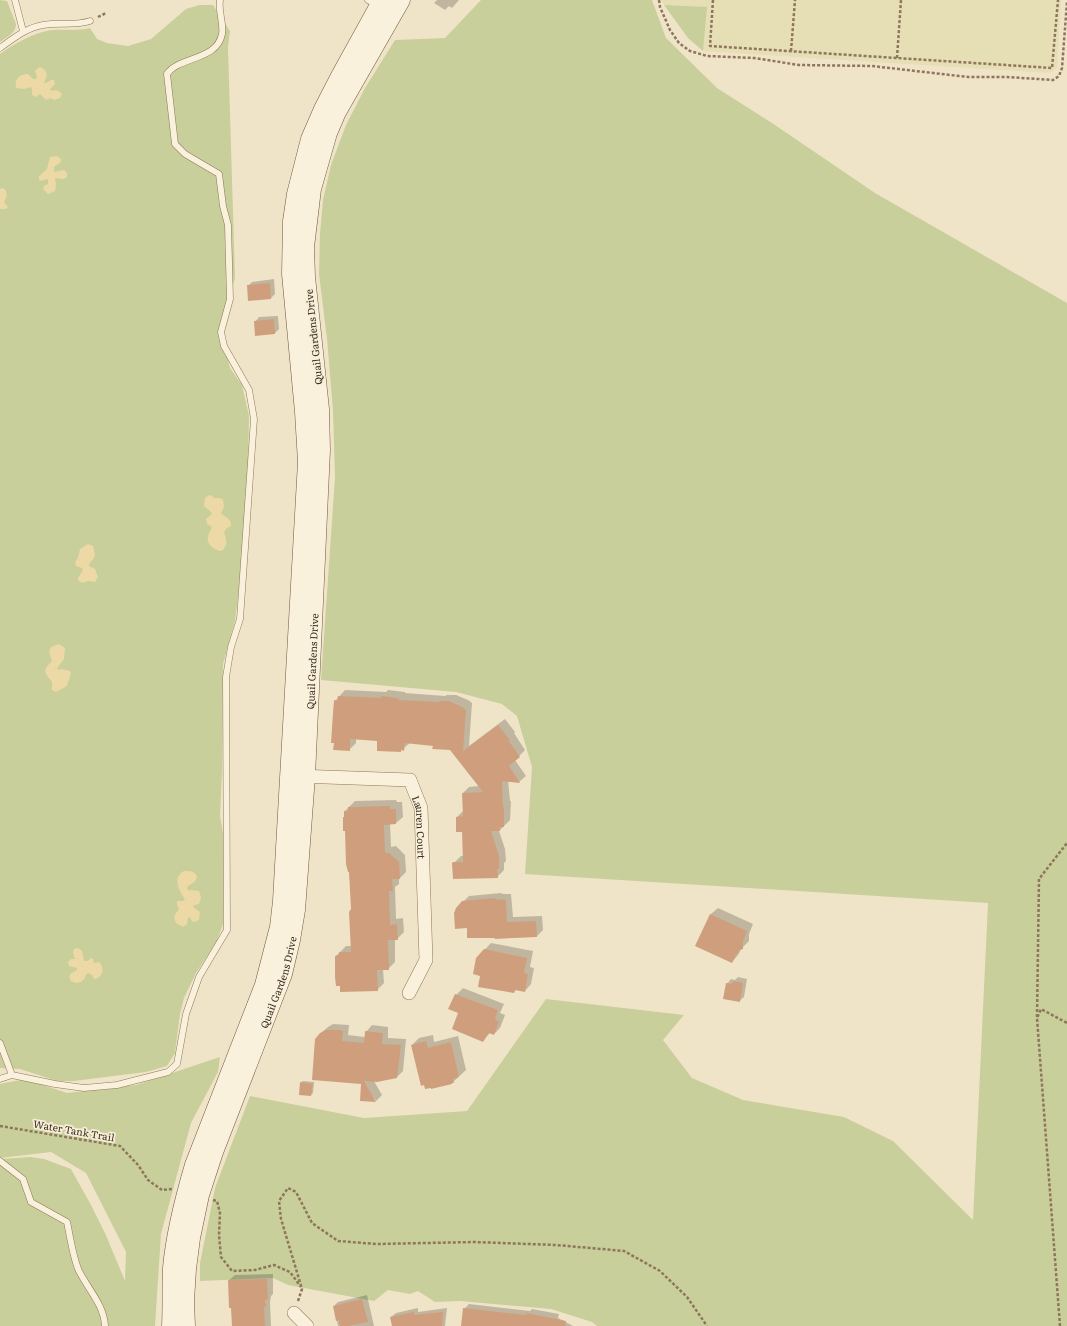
<svg xmlns="http://www.w3.org/2000/svg" width="1067" height="1326" font-family="Literata,serif">
  <rect width="100%" height="100%" fill="#f0e4c8"/>
  <!-- farmland -->
  <path fill="#e6deb5" d="M661,0H1061L1057,68L1049,73L703,51L688,38Z"/>
  <!-- green -->
  <path fill="#c9cf9b" d="M0,0L7,1L16,24C16,33 7,37 0,42Z
    M481,0H652L666,38L717,88L772,123L875,193L1067,303V1326H597L592,1322L551,1309L460,1301L435,1302L418,1291L410,1294L388,1290L374,1301L288,1285L273,1278L200,1281V1263L215,1188L250,1096L364,1118L467,1111L546,999L684,1015L663,1040L692,1078L743,1100L844,1117L893,1141L973,1220L988,903L525,874L532,767L517,716L502,704L456,692L321,680L335,477L333,411L327,339L319,274L320,234L323,200L331,165L346,125L365,88L395,40L445,38Z
    M199,5H213L230,31L228,47L235,278L221,331L230,368L242,385L249,416L247,522L235,621L223,664L222,771L220,816L223,833V924L217,941L196,973L184,998L180,1014L175,1053L167,1066L146,1072L74,1081H57L20,1069L0,1068V54C13,44 37,31 53,30C65,29 78,31 90,28L97,39L107,43L128,46L151,39L186,9Z
    M664,5L707,7L703,51L688,38Z
    M220,1057L218,1072L191,1123L161,1234L155,1326H0V1159L30,1157L44,1159L71,1169L91,1205L105,1233L125,1281L126,1252L86,1173L51,1152L0,1158V1084L25,1079L67,1093L136,1085Z"/>
  <!-- sand -->
  <path fill="#ecd9a5" d="M40,67L45,70L47,75L44,83H46L51,80H54L55,84L50,89L52,91L56,90L60,92L62,94L60,98L54,100L51,98L46,100L40,94L36,97L32,95V89L31,87L24,89L16,88C14,79 20,74 28,74L33,79H36L37,77L35,71L38,68Z
    M57,156L61,159V162L54,167V172L64,170L67,173V177L64,179L55,178L56,185L55,191L48,194L43,189L44,186L48,184V180L47,179L41,181L39,180V176L47,169L50,157Z
    M3,188L6,191L7,196L4,202L8,207L6,209H0V189Z
    M209,495L212,496L214,498H220L223,500L224,507L221,513C226,518 231,518 231,526L227,528L224,532C226,540 229,544 222,551C214,551 206,544 208,536C209,532 211,530 212,527L207,524L206,519L212,514L211,512L204,506L205,498Z
    M88,544L93,546C95,556 97,556 89,564V566L95,569L98,577L95,582L88,581L82,583L78,580V578L83,570L82,568L76,566L75,562L78,558L80,549Z
    M59,644L65,648L64,659L57,668L58,670L61,669L70,671L71,673L67,686L56,692L52,690V682C44,672 42,671 52,661L49,652L51,647Z
    M184,871C191,871 195,871 197,877C195,883 192,883 188,886L187,888L188,890L199,891L201,897L199,904L194,905L193,907L200,912L199,920L194,922L192,921L190,917L188,918L187,924L183,927L176,923C172,914 176,915 179,909L177,905V901H183L185,899C179,891 172,877 184,871Z
    M78,948L82,951L84,961H87L92,958L93,959L94,963L99,962C105,968 103,978 94,979L92,975L88,973L85,976V978L81,982L76,983L71,981C67,974 72,973 77,970V968L69,966L68,962L71,959H75L73,953L74,949Z"/>
  <!-- shadow -->
  <path fill="#0003" d="M437,0H459L452,8L449,6L445,10L434,3Z
    M274,279L275,294L271,298L248,286L252,282Z
    M278,316L279,329L275,333L255,322L259,317Z
    M345,690L386,692L388,690L405,692V693L445,696L447,695H456L468,700L472,703L469,746L505,719L515,732L514,733L525,750L515,760L526,776L519,782L508,780L510,801H511L510,820L499,831L505,849L506,861L504,863V870L497,877L453,864L461,856H464L463,831L457,817L464,810L463,793L469,787L479,786L450,749L434,745L410,743L400,751L378,740L356,738V743L349,750L335,701Z
    M396,800L397,802H402L403,817L396,823H390L391,847L396,846L405,855L406,872L399,879V884L395,887L396,919L403,918L404,932L397,939H395V962L388,969H383L384,983L377,990L336,956L346,946H351L352,909L345,811L355,801Z
    M501,893L503,894H511L513,917L542,916L543,930L537,936L496,938L468,927L463,902L469,896Z
    M718,908L753,924L749,934V941L742,948L738,955L732,962L697,945L711,914Z
    M491,943L533,951L530,967L534,968L531,984L525,991L517,989L514,992L481,975L477,958Z
    M738,977L747,979L744,997L739,1001L727,984L731,979L735,980Z
    M463,988L504,1004L500,1013L505,1015L500,1028L494,1034L490,1033L482,1041L460,1012L456,995Z
    M333,1024L349,1025L348,1035L365,1037L366,1032L372,1025L388,1027V1038L406,1039L403,1071L397,1077L374,1081L382,1095L376,1101L362,1083L321,1033L328,1027Z
    M433,1035L434,1042L458,1036L466,1070L453,1082L412,1045L419,1038Z
    M303,1081L314,1082L313,1093L311,1095L301,1083Z
    M273,1274V1294L271,1296L270,1302L271,1326H233L229,1280L235,1275Z
    M367,1295L374,1326H338L334,1306L338,1302Z
    M469,1304L530,1311L532,1309L559,1314L558,1318L573,1326H462L464,1309Z
    M418,1308V1312L447,1308L445,1326H393L391,1317L396,1313Z"/>
  <!-- building -->
  <path fill="#cf9f7d" d="M270,283L271,299L248,301L247,285Z
    M274,319L275,334L255,336L254,321Z
    M338,696L381,698V696L391,697L399,699V700L439,702V701H449L462,707L466,710L463,751L498,725L510,740H508L520,757L509,766L520,783L502,781L503,807H504V827H500V831H491L499,856V869H497L498,878L453,879L452,863L453,862H463L462,832H456V817L463,816L462,793L483,792L450,750L432,749L433,746L405,743L404,751L401,750V752L377,751V741L350,739V751L333,750L334,743H331L333,713L334,700L337,701Z
    M390,806V809H396V824L384,825L385,853H389L399,862L400,879H392L393,891H389L390,925L397,924L398,940H388L389,970H377L378,991L340,992V986H336L335,977V956L339,955V952H351L349,912L351,909L349,872H348L346,864L345,831H343V817H344V811H348V807Z
    M495,898L497,900L505,899L506,901L507,922L536,921L537,937L494,939L495,938H467V928L455,929L454,913L456,908L462,901Z
    M710,914L747,931L743,942V949L739,950L738,954L737,953L732,963L695,946Z
    M484,949L527,958L524,973L528,974L525,992L515,990L514,993L478,987L480,976L473,974L476,958Z
    M733,981L743,983L740,1002L723,999L726,983L732,984Z
    M455,994L498,1010L495,1019L499,1022L494,1035L489,1033L483,1042L452,1029L458,1013L448,1009Z
    M326,1030H341V1031H343L342,1041L364,1043L365,1031L382,1033H383L382,1044L401,1045L397,1078L377,1082L364,1081L376,1102L360,1101L361,1084L312,1080L315,1039L320,1033Z
    M426,1041L428,1048L451,1042L459,1077L453,1079L454,1083H452V1084L431,1089V1088L425,1089L424,1085L421,1086L411,1045Z
    M300,1082L313,1084L311,1096L299,1095Z
    M267,1279L268,1300H265L266,1307H264L265,1326H232L231,1308H229L228,1280Z
    M362,1299L368,1322L348,1326H340L339,1320L336,1321L333,1306Z
    M463,1308L526,1315L527,1313L566,1321L565,1326H461Z
    M414,1312V1315L443,1312L442,1326H392L390,1317Z"/>
  <g fill="none" stroke-linecap="round" stroke-linejoin="round">
    <!-- lane casing -->
    <g stroke="#8d765c" stroke-width="7">
      <path id="lane" d="M15,0L23,31
        M368,0L378,5
        M0,48C14,38 26,28 43,25C59,22 75,26 90,21
        M0,1043L12,1075
        M0,1079L12,1075L55,1084L84,1088L117,1085L168,1072L177,1064L186,1014L199,977L227,930L226,677L231,647L240,619L254,419L249,390L224,346L221,332L230,299L228,225L223,206L219,174L185,154L175,144L167,74C179,56 217,61 222,34C224,24 218,11 220,0
        M0,1161L23,1179L31,1202L67,1222C70,1236 73,1258 79,1271C88,1289 104,1305 105,1326"/>
    </g>
    <!-- street casing -->
    <g stroke="#8d765c" stroke-width="14">
      <g id="street">
        <path id="s1" d="M297,776L410,780L421,808L426,960L409,993"/>
        <path d="M294,1313L307,1326"/>
      </g>
    </g>
    <!-- secondary casing -->
    <g stroke="#6f573f" stroke-width="19">
      <g id="secondary">
        <path d="M171,1326C172,1307 171,1287 172,1268C175,1233 184,1199 194,1165L264,985L279,927L282,901L307,462L304,412L291,274L292,221L296,194L310,139L323,109L340,76L382,0"/>
        <path id="s2" d="M186,1326L185,1301L187,1269L191,1238L200,1195L214,1152L283,974L291,940L296,910L306,776L321,450L320,409L306,277L305,247L312,189L328,133L337,112L401,0"/>
      </g>
    </g>
    <!-- path -->
    <path stroke="#8d765c" stroke-width="2.5" stroke-dasharray="3 2" stroke-linecap="butt" d="M659,0L660,7L670,30L679,43L690,51L707,56L754,58L799,65L872,66L968,77H1007L1053,80L1059,76L1062,68L1067,2
      M713,0L710,46L1052,68L1058,0
      M98,17L106,13
      M791,51L795,0
      M897,58L901,0
      M1037,1017L1039,879L1067,843
      M0,1126L120,1146L138,1165L148,1180L162,1190L172,1189
      M213,1200L217,1201L220,1213L219,1235L221,1257L232,1271L255,1270L274,1265L290,1272L301,1287
      M298,1301L302,1289L281,1219L279,1201L288,1188L296,1192L312,1223L338,1241L377,1244L474,1242L556,1245L624,1251L660,1271L687,1297L707,1326
      M1060,1326L1037,1018L1041,1009L1067,1023"/>
    <!-- lane -->
    <use href="#lane" stroke="#faf1dc" stroke-width="6"/>
    <!-- street -->
    <use href="#street" stroke="#faf1dc" stroke-width="13"/>
    <!-- secondary -->
    <use href="#secondary" stroke="#faf1dc" stroke-width="18"/>
  </g>
  <g text-anchor="middle" dominant-baseline="central" stroke-width="3.5" stroke-linejoin="round" paint-order="stroke">
    <!-- street labels -->
    <g font-size="10" fill="#3d2e20" stroke="#f7eed8">
      <text transform="translate(313 337) rotate(-96)">Quail Gardens Drive</text>
      <text stroke="none"><textPath href="#s2" startOffset="683">Quail Gardens Drive</textPath></text>
      <text stroke="none"><textPath href="#s1" startOffset="162">Lauren Court</textPath></text>
      <text stroke="none"><textPath href="#s2" startOffset="359">Quail Gardens Drive</textPath></text>
      <text transform="translate(74 1130) rotate(10)">Water Tank Trail</text>
    </g>
  </g>
</svg>
